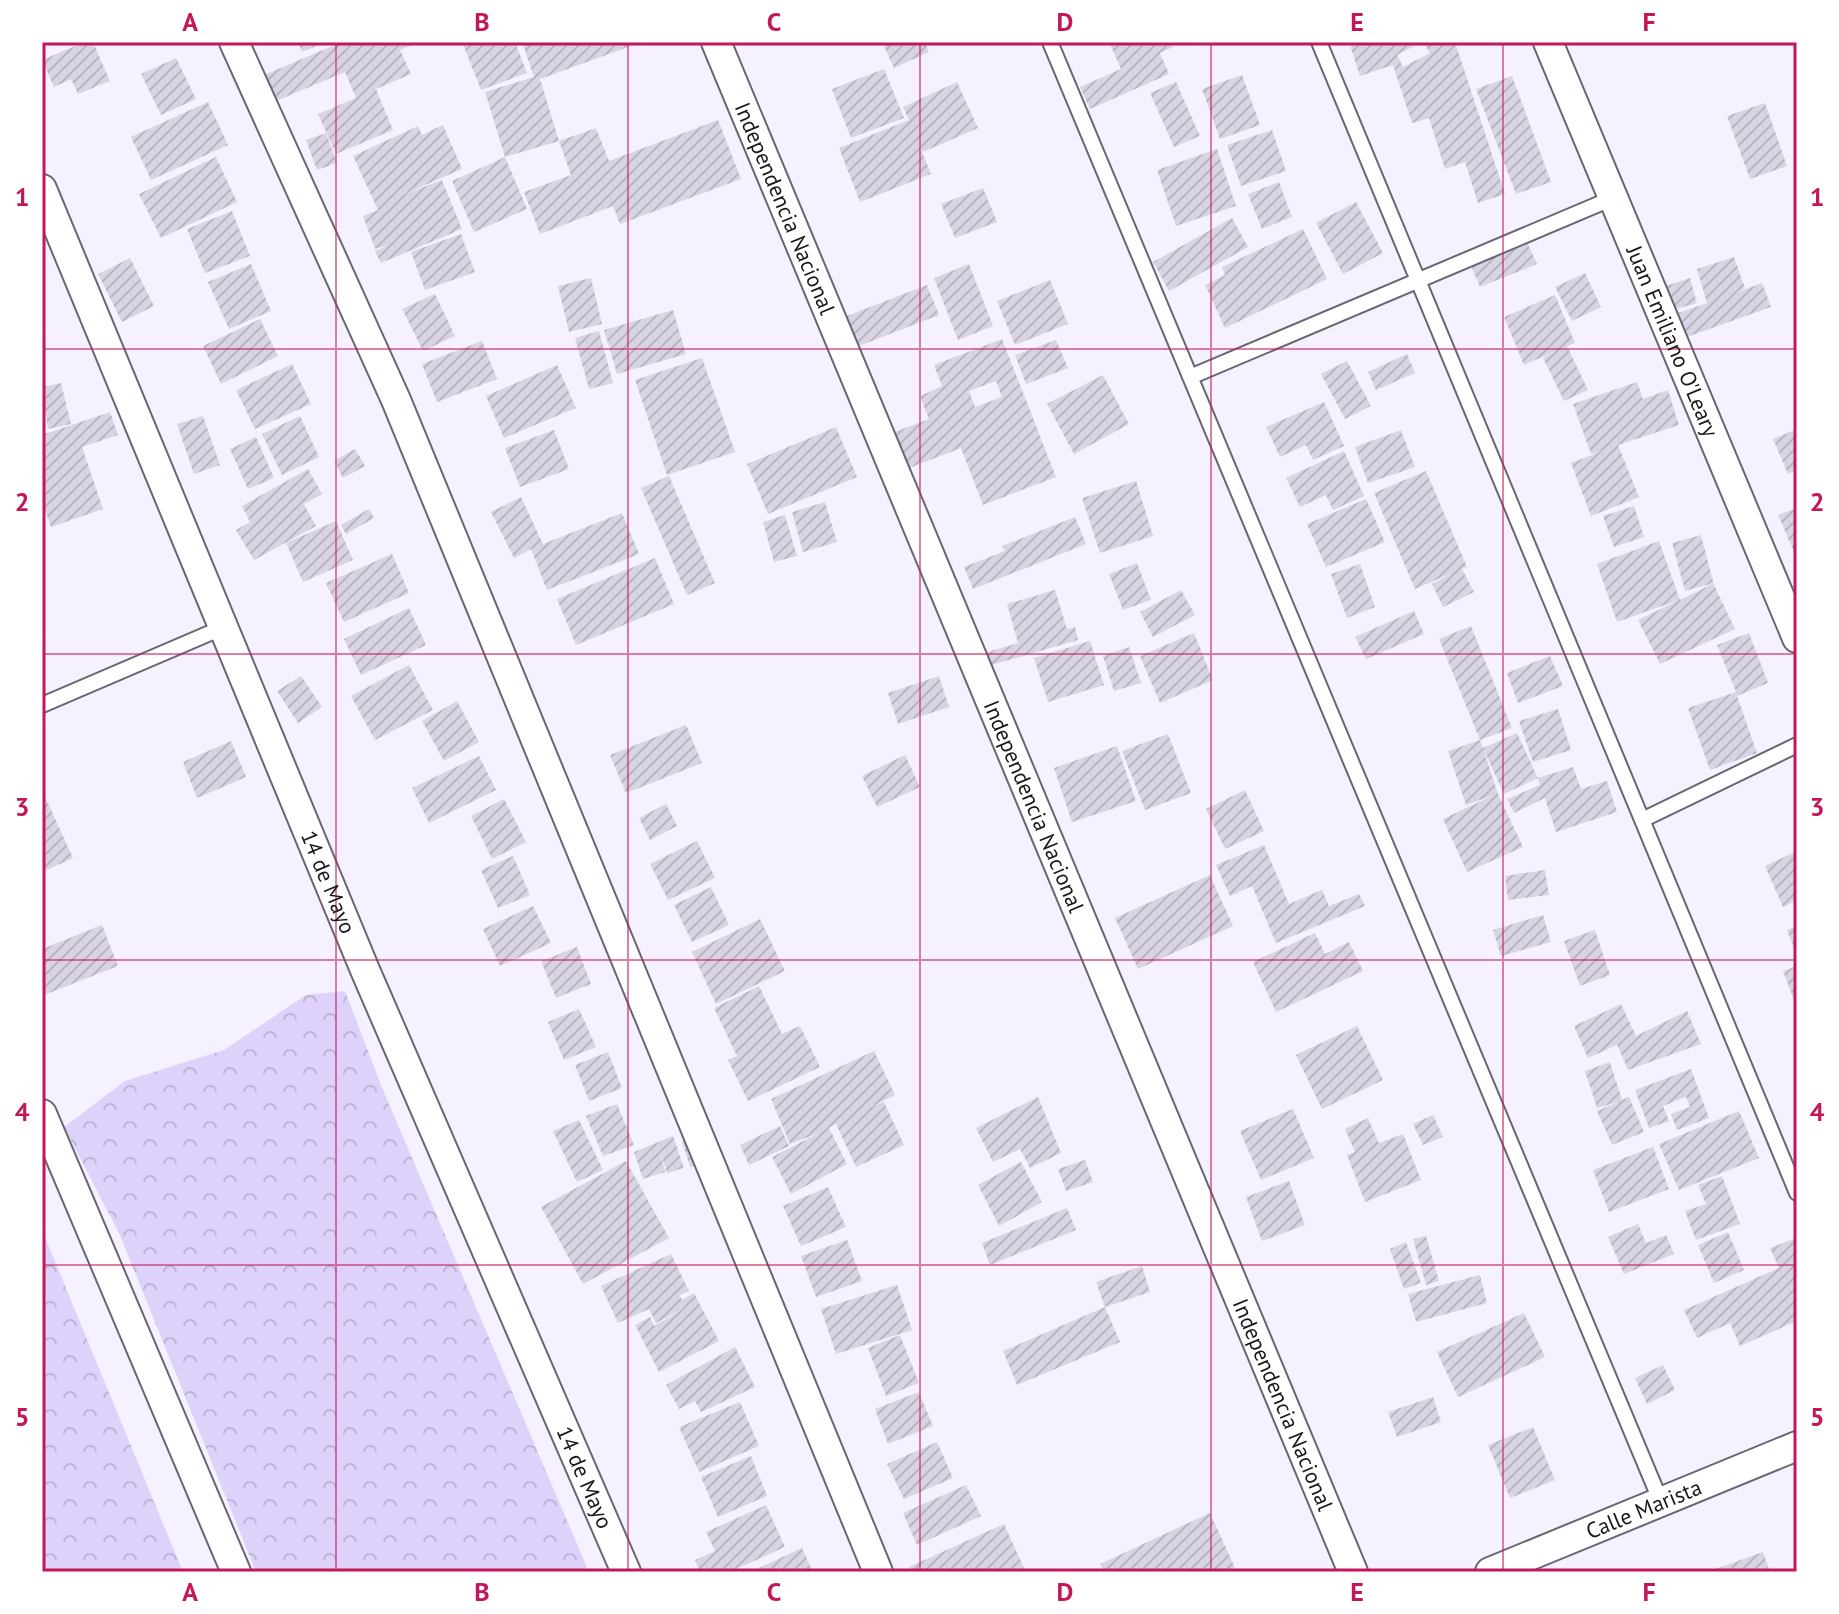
<svg xmlns="http://www.w3.org/2000/svg" width="1839" height="1614" font-family="'PT Sans',sans-serif">
  <defs>
    <pattern id="forest-crowns" width="20" height="18" patternUnits="userSpaceOnUse" patternTransform="scale(2)"><rect width="20" height="18" fill="#ded2fa"/><path d="M2 6a3 3 0 1 1 6 0M12 15a3 3 0 1 1 6 0" fill="none" stroke="#beb4d6"/></pattern>
    <pattern id="building-hatch" width="6" height="6" patternUnits="userSpaceOnUse" patternTransform="scale(2)"><rect width="6" height="6" fill="#d9d4e4"/><path d="M-1 1l2-2M0 6l6-6M5 7l2-2" fill="none" stroke="#bab5c3"/></pattern>
  </defs>
  <rect width="100%" height="100%" fill="#f5f1fe"/>
  <!-- forest -->
  <path fill="url(#forest-crowns)" d="M345,991L381,1085L589,1572H256L119,1233L64,1127L125,1081L224,1050L306,995Z
    M42,1230L183,1572H42Z"/>
  <!-- building -->
  <path fill="url(#building-hatch)" fill-rule="evenodd" d="M85,42H93L110,81L78,94L71,79L54,87L42,60Z
    M298,42H326L302,52Z
    M342,42H419L400,50L411,74L376,89L393,130L336,154L318,114L356,98L345,72L276,101L264,75Z
    M462,42H515L527,73L481,90Z
    M522,42H642L540,79L559,141L505,157L485,92L534,77Z
    M882,42H925L929,52L894,68Z
    M1109,42H1170L1173,47L1160,53L1169,74L1090,109L1080,87L1121,69Z
    M1349,42H1422L1397,55L1403,67L1430,53L1423,42H1455L1505,194L1478,203L1465,162L1445,169L1429,118L1412,123L1393,65L1360,76Z
    M176,58L196,99L161,115L141,74Z
    M884,69L904,118L851,138L832,89Z
    M1242,75L1260,125L1220,139L1202,89Z
    M1512,76L1551,182L1516,194L1476,89Z
    M957,82L978,128L923,152L918,142L931,174L860,202L839,148L909,120L903,107Z
    M1176,82L1200,136L1174,147L1150,93Z
    M208,102L228,145L151,180L131,137Z
    M1765,103L1787,166L1750,179L1727,116Z
    M718,120L741,179L620,224L613,206L540,234L524,192L571,175L559,141L596,128L609,161Z
    M443,125L462,169L400,196L442,180L462,229L381,263L375,251L389,245L375,249L363,216L378,210L353,156L418,126L422,135Z
    M1272,130L1286,171L1241,186L1227,145Z
    M326,133L337,163L317,170L306,140Z
    M1217,149L1236,206L1176,226L1157,170Z
    M216,157L237,202L161,238L139,194Z
    M505,157L527,209L474,232L452,181Z
    M1279,182L1292,217L1262,229L1248,194Z
    M983,188L997,222L955,238L941,204Z
    M1356,202L1383,253L1343,274L1316,223Z
    M232,211L250,256L205,273L187,229Z
    M1232,218L1248,247L1169,291L1153,262Z
    M1303,229L1327,279L1225,328L1205,285L1225,275L1222,267Z
    M461,234L475,272L425,290L411,252Z
    M1527,242L1537,264L1480,287L1471,266Z
    M1734,257L1745,288L1735,293L1762,283L1771,307L1684,338L1675,314L1707,303L1697,269Z
    M130,258L154,306L122,322L98,274Z
    M251,264L271,311L229,329L208,282Z
    M969,264L993,326L958,340L934,278Z
    M1585,273L1601,307L1572,321L1555,287Z
    M591,278L602,324L569,332L558,286Z
    M1690,278L1697,303L1673,310L1666,286Z
    M1050,280L1068,324L1015,345L997,301Z
    M927,285L939,315L846,351L834,321Z
    M435,294L455,336L423,351L402,309Z
    M1555,295L1575,343L1567,346L1588,390L1564,401L1543,358L1556,351L1524,365L1504,317Z
    M673,310L686,354L617,374L604,330Z
    M260,319L278,356L221,384L203,346Z
    M599,331L613,383L589,389L575,338Z
    M1002,339L1056,477L983,505L961,448L907,469L892,433L929,419L920,396L942,386L934,365ZM996,381L1002,397L975,407L969,391Z
    M1056,340L1068,368L1026,384L1015,355Z
    M482,341L497,379L437,402L422,364Z
    M1407,354L1415,373L1376,390L1368,372Z
    M702,358L735,452L667,475L635,380Z
    M1347,361L1371,406L1345,419L1321,374Z
    M292,364L311,404L255,429L236,390Z
    M557,365L576,408L504,438L486,396Z
    M1103,375L1129,424L1074,454L1047,404Z
    M1637,382L1643,399L1668,390L1679,425L1618,445L1639,497L1591,516L1571,463L1602,451L1591,454L1573,404Z
    M61,383L71,424L48,429L42,387Z
    M1324,402L1344,446L1313,460L1306,445L1280,457L1266,427Z
    M110,412L118,435L82,447L103,509L51,527L42,501V435Z
    M203,416L220,465L194,474L177,424Z
    M300,416L319,457L282,475L262,434Z
    M836,427L857,477L768,514L747,464Z
    M1797,429V470L1788,474L1773,439Z
    M554,430L569,469L520,487L505,448Z
    M1401,430L1415,467L1368,483L1355,447Z
    M256,437L274,478L248,489L230,449Z
    M355,449L365,466L343,478L334,461Z
    M1344,451L1364,496L1333,510L1326,495L1300,507L1286,478Z
    M308,469L322,494L304,504L316,526L254,560L236,530L250,522L242,506Z
    M1426,471L1467,567L1462,569L1474,592L1443,607L1432,584L1452,573L1415,589L1374,493Z
    M669,476L715,583L687,595L641,488Z
    M1136,481L1153,536L1100,553L1082,498Z
    M521,497L543,544L622,513L639,554L547,590L531,549L514,558L491,512Z
    M1366,499L1385,542L1326,567L1307,524Z
    M825,502L837,542L803,552L792,512Z
    M1634,506L1644,537L1614,547L1603,516Z
    M1797,508V559L1778,515Z
    M369,509L374,518L346,534L341,525Z
    M785,515L797,556L774,562L763,522Z
    M1075,517L1086,544L973,589L964,567L1005,551L1002,546Z
    M336,521L353,560L303,582L286,543Z
    M1701,535L1714,585L1735,629L1660,664L1638,620L1679,600L1617,622L1597,564L1659,541L1680,600L1714,583L1685,591L1672,543Z
    M392,554L409,593L344,622L326,583Z
    M655,558L674,604L576,645L557,599Z
    M1137,563L1151,600L1123,610L1109,574Z
    M1360,564L1375,607L1347,618L1331,574Z
    M1055,590L1067,629L1075,627L1078,640L988,666L984,653L1018,643L1007,604Z
    M1181,590L1195,615L1153,637L1140,612Z
    M409,608L426,645L361,675L344,639Z
    M1414,611L1424,634L1366,659L1355,637Z
    M1471,626L1512,728L1480,740L1439,639Z
    M1194,633L1213,680L1160,703L1140,656Z
    M1749,633L1768,683L1737,696L1757,753L1710,770L1688,708L1736,692L1717,645Z
    M1090,641L1104,685L1048,702L1034,658Z
    M1129,647L1141,683L1114,691L1103,656Z
    M1550,656L1563,686L1518,703L1507,673Z
    M409,665L433,710L375,740L351,696Z
    M301,676L322,707L298,723L277,691Z
    M939,676L949,707L898,724L888,693Z
    M457,701L479,742L444,761L422,721Z
    M1558,709L1571,750L1533,762L1519,721Z
    M686,725L702,763L626,793L610,755Z
    M1517,733L1538,778L1504,794L1483,748L1498,794L1523,847L1467,872L1443,819L1494,795L1466,805L1448,751L1480,740L1483,748Z
    M1168,734L1191,793L1145,810L1122,751Z
    M231,741L246,777L197,798L183,762Z
    M1117,746L1136,801L1072,822L1054,768Z
    M905,755L920,787L877,807L862,776Z
    M479,756L496,790L429,823L412,788Z
    M1573,767L1581,789L1607,781L1617,812L1556,832L1545,798L1514,813L1507,799L1540,785L1538,778Z
    M42,790L73,858L42,872Z
    M1245,790L1264,831L1225,849L1206,809Z
    M504,799L526,842L492,859L471,816Z
    M666,804L677,826L650,840L639,818Z
    M697,841L715,878L668,900L650,864Z
    M1264,845L1289,904L1322,890L1329,906L1359,894L1365,906L1276,943L1252,886L1230,896L1216,865Z
    M1797,851V900L1783,907L1765,866Z
    M513,856L530,895L498,908L481,870Z
    M1545,870L1549,895L1508,900L1505,876Z
    M1210,875L1233,926L1138,969L1115,918Z
    M711,887L729,925L692,942L674,905Z
    M533,906L551,943L500,966L483,929Z
    M1543,915L1551,942L1501,956L1493,930Z
    M760,919L785,971L716,1004L692,952Z
    M102,925L118,966L44,995L42,949Z
    M1797,926V956L1787,930Z
    M1595,930L1610,975L1580,986L1564,941Z
    M1315,933L1325,954L1349,942L1363,971L1276,1012L1253,962Z
    M577,947L591,984L556,998L541,961Z
    M1797,966V1002L1795,1003L1783,971Z
    M759,986L782,1034L800,1026L820,1067L748,1101L728,1060L737,1056L714,1008Z
    M1621,1004L1636,1036L1687,1011L1701,1044L1628,1070L1617,1045L1588,1058L1574,1026Z
    M579,1009L596,1047L564,1060L548,1022Z
    M1357,1026L1383,1080L1322,1109L1296,1055Z
    M874,1051L895,1095L873,1106L884,1102L904,1145L856,1167L836,1124L829,1128L847,1164L791,1194L772,1157L819,1133L790,1144L771,1099Z
    M608,1052L622,1088L589,1101L575,1065Z
    M1610,1062L1622,1100L1629,1097L1644,1132L1612,1145L1597,1111L1618,1102L1597,1108L1585,1071Z
    M1691,1069L1709,1118L1677,1130L1671,1114L1690,1107L1686,1097L1663,1106L1669,1121L1649,1128L1635,1090Z
    M1038,1097L1061,1153L1030,1168L1020,1149L993,1162L976,1128Z
    M617,1104L634,1145L603,1156L586,1116Z
    M1293,1109L1314,1158L1261,1180L1240,1131Z
    M1739,1111L1759,1158L1679,1190L1659,1144Z
    M1433,1115L1443,1137L1423,1145L1413,1124Z
    M1368,1118L1379,1143L1403,1134L1421,1180L1365,1202L1347,1155L1355,1152L1345,1129Z
    M579,1120L603,1170L577,1182L553,1131Z
    M780,1126L789,1146L749,1165L740,1145Z
    M673,1136L684,1168L667,1173L660,1151L665,1172L643,1179L634,1152Z
    M694,1139L701,1164L690,1167L682,1142Z
    M1653,1147L1669,1189L1609,1212L1593,1170Z
    M1085,1160L1093,1182L1066,1191L1058,1169Z
    M626,1161L669,1238L583,1284L541,1207Z
    M1021,1162L1042,1202L999,1226L978,1185Z
    M1722,1176L1740,1224L1696,1240L1685,1211L1706,1204L1698,1185Z
    M1289,1181L1305,1225L1262,1241L1246,1197Z
    M828,1187L846,1227L801,1246L783,1206Z
    M1067,1208L1076,1230L990,1265L982,1243Z
    M1638,1224L1646,1243L1666,1235L1674,1254L1624,1274L1608,1237Z
    M1728,1232L1744,1270L1714,1283L1698,1245Z
    M1426,1236L1439,1281L1426,1285L1413,1239Z
    M1796,1238L1797,1321L1740,1346L1730,1323L1697,1338L1684,1310L1779,1268L1770,1248Z
    M847,1240L862,1281L816,1297L801,1256Z
    M1406,1242L1421,1283L1404,1289L1390,1249Z
    M671,1254L689,1291L680,1295L682,1300L694,1293L719,1341L659,1372L635,1325L650,1317L654,1326L687,1307L656,1323L649,1309L618,1323L601,1286Z
    M1142,1266L1150,1292L1105,1307L1096,1282Z
    M1480,1275L1487,1303L1416,1322L1408,1294Z
    M897,1285L912,1330L836,1354L821,1309Z
    M1105,1307L1120,1342L1017,1385L1003,1351Z
    M1524,1313L1545,1357L1458,1397L1437,1352Z
    M900,1335L919,1383L886,1396L868,1348Z
    M735,1347L755,1387L701,1412L695,1401L679,1409L666,1385Z
    M1663,1365L1675,1390L1647,1404L1635,1378Z
    M919,1392L933,1426L888,1444L875,1409Z
    M1433,1397L1441,1422L1397,1437L1388,1412Z
    M740,1402L759,1446L699,1472L679,1427Z
    M1533,1427L1555,1480L1510,1498L1488,1445Z
    M937,1442L953,1478L904,1499L887,1464Z
    M751,1456L767,1496L718,1517L701,1477Z
    M966,1485L981,1516L917,1545L903,1513Z
    M766,1505L785,1547L729,1572H700L695,1560L715,1551L706,1532Z
    M1210,1513L1237,1572H1104L1100,1564Z
    M1004,1524L1025,1570L911,1572L909,1567Z
    M802,1548L813,1572H761L759,1568Z
    M1763,1552L1770,1572H1707Z"/>
  <g fill="none" stroke-linecap="round" stroke-linejoin="round">
    <!-- lane casing -->
    <g stroke="#696573" stroke-width="18">
      <path id="lane" d="M1050,42L1661,1502
        M1319,42L1797,1193
        M1190,377L1613,198
        M42,705L224,627
        M1642,820L1797,745"/>
    </g>
    <!-- street casing -->
    <g stroke="#696573" stroke-width="32">
      <g id="street">
        <path d="M234,42L396,400L878,1572"/>
        <path id="s1" d="M716,42L1353,1572"/>
        <path id="s2" d="M1548,42L1797,638"/>
        <path id="s3" d="M42,189L365,970L626,1572"/>
        <path d="M42,1114L236,1572"/>
        <path id="s4" d="M1490,1572L1797,1446"/>
      </g>
    </g>
    <!-- lane -->
    <use href="#lane" stroke="#fff" stroke-width="14"/>
    <!-- street -->
    <use href="#street" stroke="#fff" stroke-width="28"/>
  </g>
  <!-- grid -->
  <path fill="none" stroke="#c2185b" stroke-width="2" stroke-opacity="0.55" d="M336,42V1572M628,42V1572M920,42V1572M1211,42V1572M1503,42V1572M42,349H1797M42,654H1797M42,960H1797M42,1265H1797"/>
  <g text-anchor="middle" dominant-baseline="central" stroke-width="7" stroke-linejoin="round" paint-order="stroke">
    <!-- street labels -->
    <g font-size="22" fill="#19171c" stroke="#fff">
      <text stroke="none"><textPath href="#s1" startOffset="180">Independencia Nacional</textPath></text>
      <text stroke="none"><textPath href="#s2" startOffset="324">Juan Emiliano O'Leary</textPath></text>
      <text stroke="none"><textPath href="#s1" startOffset="828">Independencia Nacional</textPath></text>
      <text stroke="none"><textPath href="#s3" startOffset="750">14 de Mayo</textPath></text>
      <text stroke="none"><textPath href="#s1" startOffset="1476">Independencia Nacional</textPath></text>
      <text stroke="none"><textPath href="#s3" startOffset="1398">14 de Mayo</textPath></text>
      <text stroke="none"><textPath href="#s4" startOffset="166">Calle Marista</textPath></text>
    </g>
  </g>
  <!-- border -->
  <rect width="1839" height="1614" fill="none" stroke="#ffffff" stroke-width="88"/>
  <rect x="44" y="44" width="1751" height="1526" fill="none" stroke="#c2185b" stroke-width="3"/>
  <g font-size="26" text-anchor="middle" font-weight="bold" fill="#c2185b">
    <text x="190" y="31">A</text>
    <text x="482" y="31">B</text>
    <text x="774" y="31">C</text>
    <text x="1065" y="31">D</text>
    <text x="1357" y="31">E</text>
    <text x="1649" y="31">F</text>
    <text x="22" y="206">1</text>
    <text x="1817" y="206">1</text>
    <text x="22" y="511">2</text>
    <text x="1817" y="511">2</text>
    <text x="22" y="816">3</text>
    <text x="1817" y="816">3</text>
    <text x="22" y="1121">4</text>
    <text x="1817" y="1121">4</text>
    <text x="22" y="1426">5</text>
    <text x="1817" y="1426">5</text>
    <text x="190" y="1601">A</text>
    <text x="482" y="1601">B</text>
    <text x="774" y="1601">C</text>
    <text x="1065" y="1601">D</text>
    <text x="1357" y="1601">E</text>
    <text x="1649" y="1601">F</text>
  </g>
</svg>
